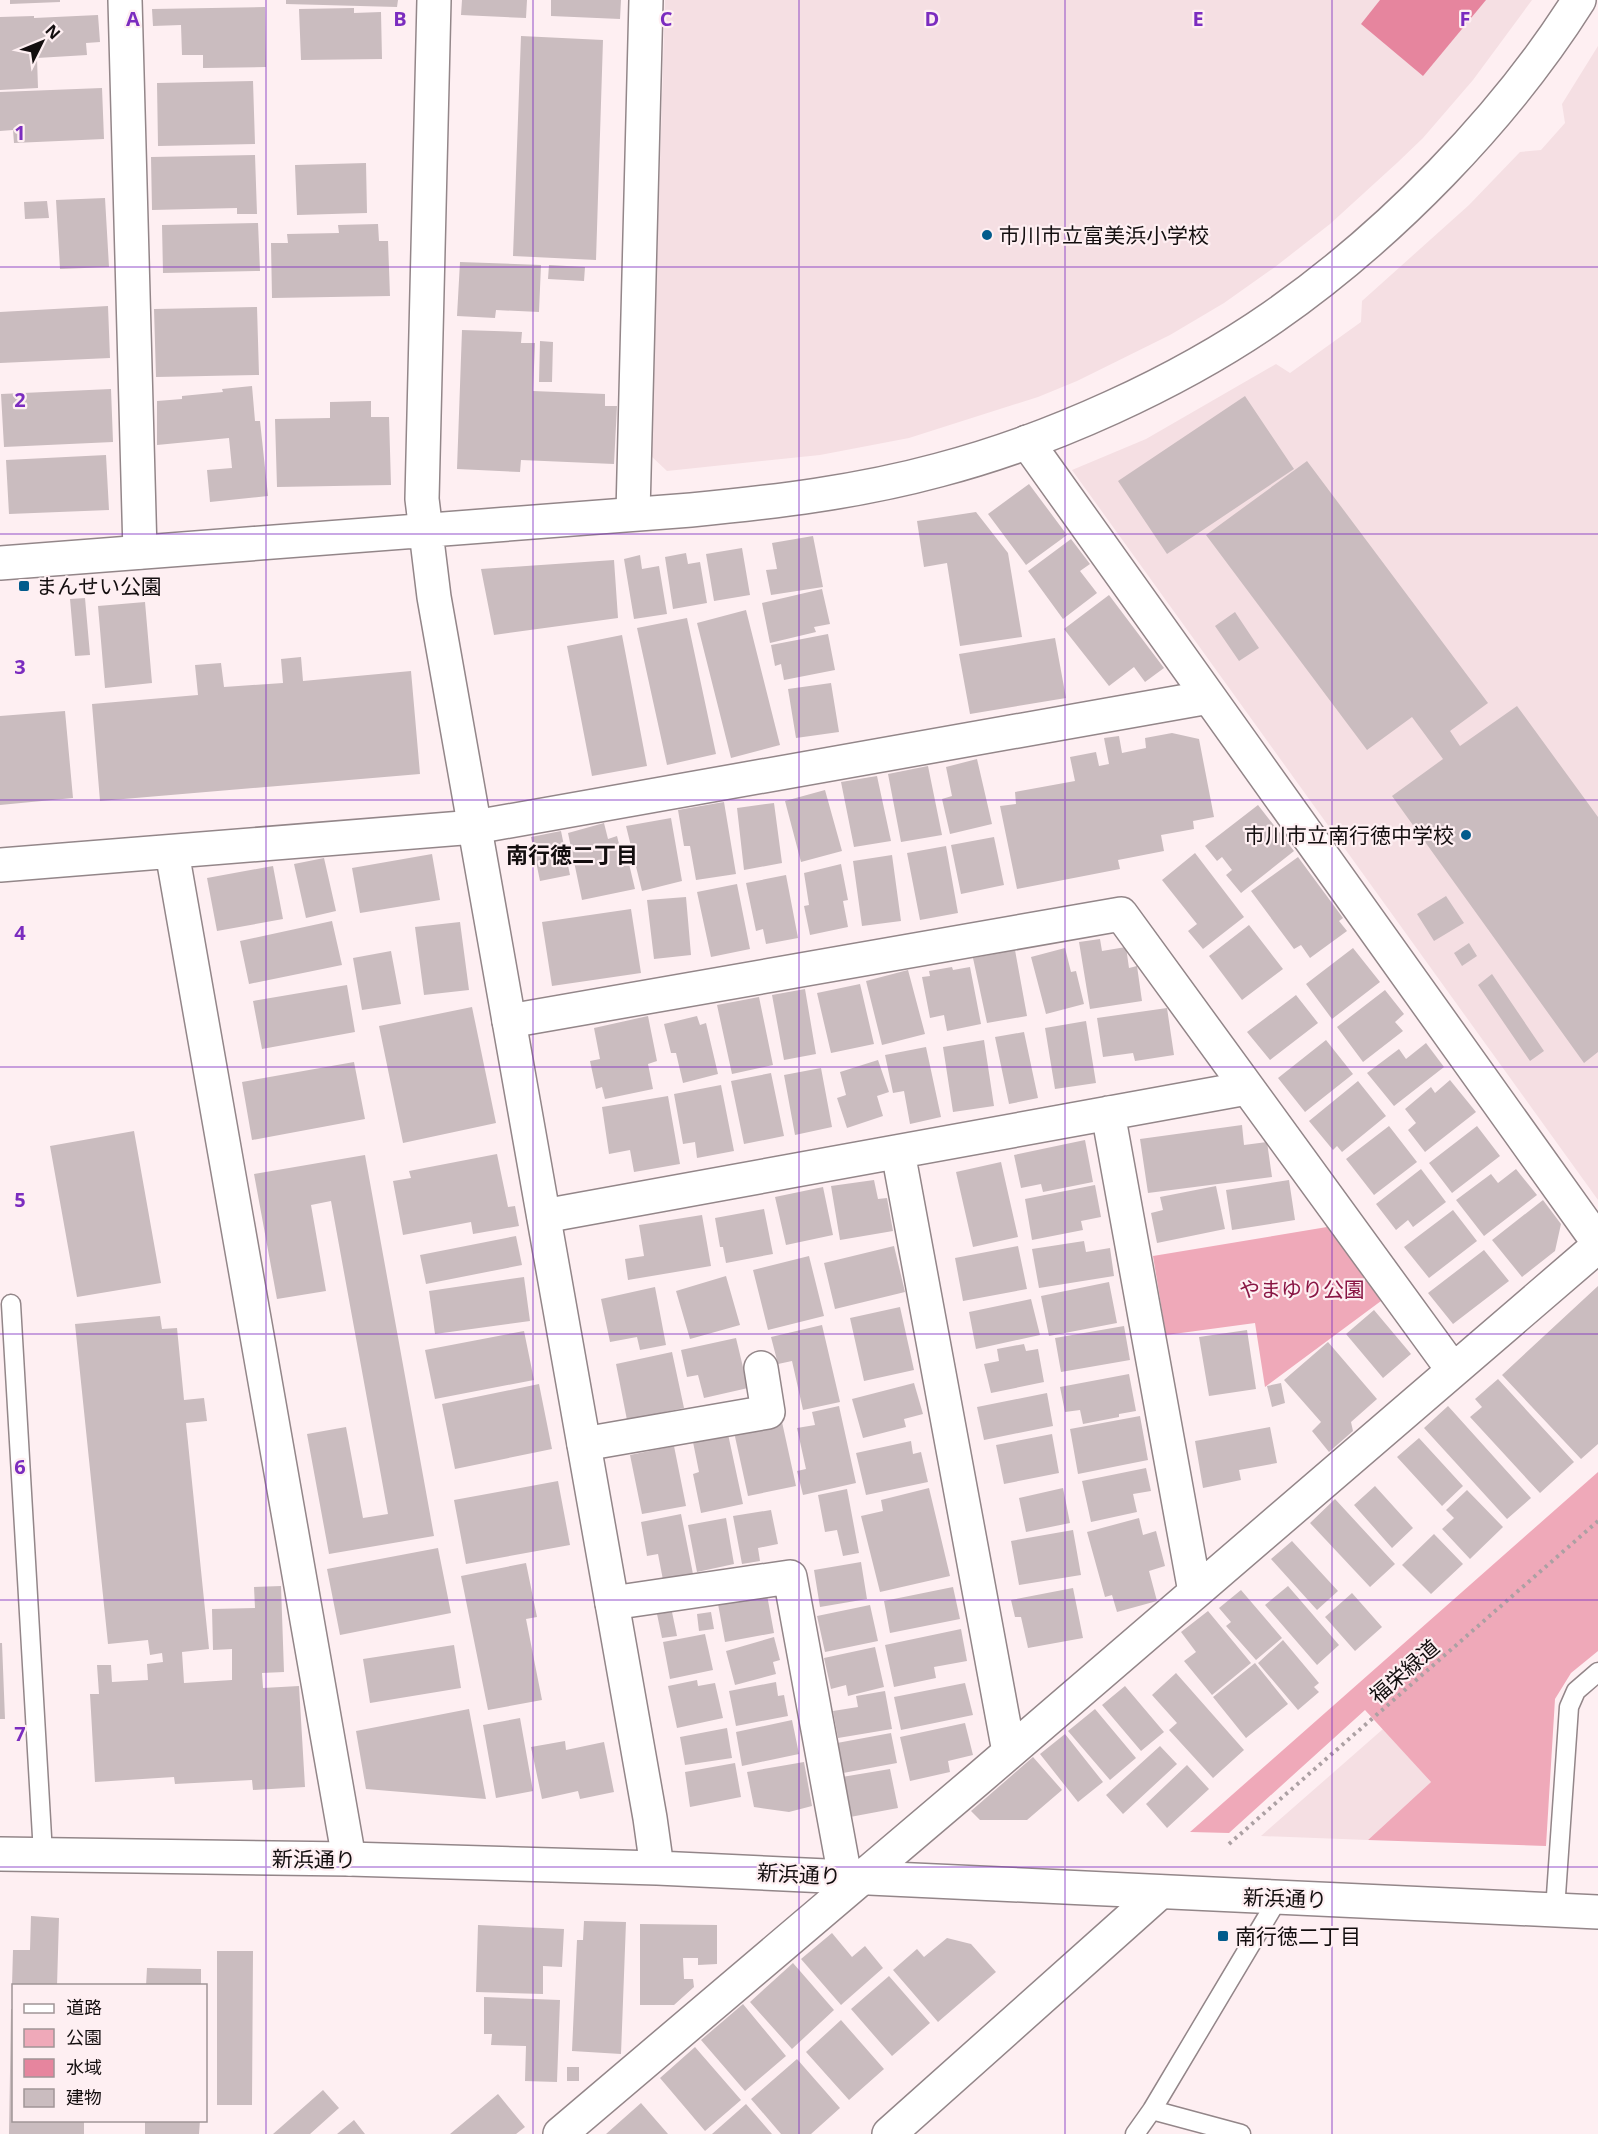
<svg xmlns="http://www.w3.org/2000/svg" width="1598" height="2134" font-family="'Open Sans','Noto Sans JP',sans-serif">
  <rect width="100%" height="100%" fill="#feeff2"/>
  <!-- built -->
  <path fill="#f5dfe3" d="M665,0H1532L1473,80L1423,138L1398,162L1330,224L1275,267L1224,303L1170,335L1077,381L1038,397L909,438L820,455L667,471L651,456Z
    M1598,46V1200L1072,470L1146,439L1276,364L1290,373L1361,322L1362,301L1469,205L1520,152L1541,150L1565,123L1562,104Z
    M1383,1729L1431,1782L1368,1840L1261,1836Z"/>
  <!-- green -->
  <path fill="#efa9b9" d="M1327,1227L1381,1301L1265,1387L1255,1323L1166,1335L1153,1256Z
    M1598,1472V1651L1571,1673L1555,1699L1546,1846L1368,1840L1431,1782L1365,1710L1229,1833L1190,1832Z"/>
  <!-- water -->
  <path fill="#e6859e" d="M1380,0H1486L1423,76L1361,24Z"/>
  <!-- building -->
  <path fill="#cabcbf" d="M10,0H60V2L10,4Z
    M286,0H398L397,7L286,4Z
    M462,0H527L526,18L461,15Z
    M551,0H621L620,19L551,16Z
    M265,7L266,67L203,68V55H182L181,25L153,26L152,9Z
    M354,8V13L381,12L382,59L301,60L299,9Z
    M98,15L100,42L86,43L87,55L37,58L38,88L0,90V17L34,16V18Z
    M521,36L603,40L596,260L513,256Z
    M253,81L255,144L158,146L157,83Z
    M102,88L104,139L14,143L13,130L0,131V92Z
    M255,155L257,214H237V208L152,210L151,157Z
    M366,163L367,213L297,215L295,165Z
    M105,198L109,267L60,269L56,200Z
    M47,201L49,218L25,219L24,202Z
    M258,223L260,271L163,273L162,225Z
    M378,224L379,241H388L390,296L272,298L271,243H288L287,234L339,233L338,225Z
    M460,262L541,265L539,312L496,310L495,318L457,316Z
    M549,265L585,267L584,281L548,279Z
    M108,306L110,358L0,363V312Z
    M257,307L259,375L156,377L154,309Z
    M462,330L522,332L521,343H535L533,391L605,394V406H617L614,464L521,460L520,472L457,469Z
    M540,341L553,342L552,382H539Z
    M252,386L255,421H260L268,496L210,502L207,470L232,468L229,438L157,445V401L182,399V396L223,392L222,389Z
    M111,389L113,442L4,447L1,394Z
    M1245,396L1294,469L1167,554L1118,481Z
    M371,401V417H389L391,485L277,487L275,419L330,418V402Z
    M106,455L109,510L9,514L6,460Z
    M1307,461L1488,703L1450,731L1460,746L1517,706L1598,817V1052L1584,1063L1392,796L1443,759L1412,717L1367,750L1206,535Z
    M1029,484L1067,535L1026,565L988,514Z
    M976,512L1008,553L1022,637L960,646L947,563L924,567L917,521Z
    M813,536L823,587L771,595L766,570L777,569L772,543Z
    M1071,539L1090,564L1080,571L1097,593L1063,619L1028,571Z
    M742,548L750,595L714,601L706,554Z
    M686,553L688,564L700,562L707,603L673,609L665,557Z
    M640,555L642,569L659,566L667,614L634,619L624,559Z
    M614,560L618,618L494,635L481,569Z
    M822,589L830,624L814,627L816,632L770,643L762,603Z
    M1109,595L1164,668L1145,682L1134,667L1109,686L1064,629Z
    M85,598L90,655L75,656L70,599Z
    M145,602L152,683L105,688L98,606Z
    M746,610L780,745L731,758L697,623Z
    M1235,612L1259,648L1239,661L1215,626Z
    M687,618L716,754L667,765L637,628Z
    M828,634L835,670L784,680L781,664L775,666L771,645Z
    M622,635L647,766L592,776L567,646Z
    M1055,638L1066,698L970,714L959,654Z
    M301,657L303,681L411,671L420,774L100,801L92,704L198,695L195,665L221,663L224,687L283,683L281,659Z
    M831,683L839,732L796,738L788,689Z
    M65,711L73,798L0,805V716Z
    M1172,733L1199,739L1214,817L1193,821L1194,829L1161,835L1164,851L1118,860L1120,869L1017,889L1000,806L1016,804L1015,792L1075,781L1070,757L1096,752L1099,766L1109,764L1104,738L1119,736L1122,753L1146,748L1145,738Z
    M977,759L992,824L950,834L942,799L952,796L946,767Z
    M928,766L942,835L901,842L888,774Z
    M877,776L891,841L854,847L841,782Z
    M825,790L842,851L801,862L785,801Z
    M724,802L736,874L696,880L690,846H684L678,810Z
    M774,803L782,863L744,870L737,808Z
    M1258,805L1294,851L1241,893L1226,875L1232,870L1222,857L1217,861L1205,846Z
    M671,818L682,881L642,891L626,826Z
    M604,823L608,839L617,836L620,848L625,847L635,889L582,900L568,833Z
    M561,831L570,875L540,881L531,837Z
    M994,837L1004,885L961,894L951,845Z
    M946,846L958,913L920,920L907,853Z
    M1195,853L1244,917L1203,949L1188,931L1197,924L1162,880Z
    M432,854L440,900L360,913L352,868Z
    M892,855L901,921L862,926L853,861Z
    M1298,857L1343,918L1339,921L1347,931L1310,958L1301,945L1294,949L1251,891Z
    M324,858L336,911L306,918L294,864Z
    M841,864L848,900L843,901L848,927L810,935L804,906L809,905L804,873Z
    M273,866L283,919L217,931L207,878Z
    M786,875L798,938L766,944L763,929L756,931L746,883Z
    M737,884L750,949L711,957L697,892Z
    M1446,896L1464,923L1434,941L1417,914Z
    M686,897L691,955L654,959L647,900Z
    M631,909L641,973L552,986L542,922Z
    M332,921L342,965L249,984L240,941Z
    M460,922L469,990L424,995L415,927Z
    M1249,925L1283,969L1242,1000L1209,956Z
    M1100,939L1102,951L1126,947L1129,968L1137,966L1142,1001L1090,1009L1079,942Z
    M1469,943L1477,956L1462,966L1454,953Z
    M1065,948L1071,972L1076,971L1084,1004L1046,1014L1031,957Z
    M1353,948L1380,982L1332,1019L1306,984Z
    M1015,950L1027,1016L987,1023L973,958Z
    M391,951L401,1004L362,1010L353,958Z
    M952,967L953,970L970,967L981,1024L947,1031L944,1015L930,1018L922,977L930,976L929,971Z
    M908,970L925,1034L882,1045L866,981Z
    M1492,974L1544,1051L1530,1061L1478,985Z
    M860,984L874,1044L831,1053L817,993Z
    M347,985L355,1032L262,1049L253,1001Z
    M805,989L816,1054L784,1060L772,995Z
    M1385,990L1404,1014L1395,1022L1403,1031L1363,1062L1337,1027Z
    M1296,995L1318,1023L1270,1060L1247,1032Z
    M759,997L773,1065L732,1074L717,1005Z
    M472,1007L496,1123L403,1143L379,1026Z
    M1167,1008L1174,1055L1135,1061L1133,1053L1103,1057L1097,1018Z
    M648,1016L657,1061L648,1064L653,1089L605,1099L602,1087L596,1089L590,1061L600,1059L594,1028Z
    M697,1016L700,1025L706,1023L718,1074L683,1083L676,1053H671L664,1024Z
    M1086,1021L1096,1083L1055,1089L1045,1028Z
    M1024,1032L1038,1098L1009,1104L995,1037Z
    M984,1040L994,1106L953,1112L943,1047Z
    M1326,1040L1353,1074L1305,1112L1278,1078Z
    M1426,1043L1444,1067L1394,1106L1367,1073L1399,1049L1406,1059Z
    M926,1047L941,1117L910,1124L904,1091L893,1093L885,1055Z
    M878,1060L889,1092L877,1096L883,1116L847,1128L837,1098L846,1095L840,1072Z
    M354,1062L365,1119L252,1140L242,1082Z
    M821,1068L832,1127L795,1135L784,1075Z
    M771,1073L784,1136L744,1144L731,1081Z
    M1450,1080L1476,1112L1425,1152L1408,1130L1416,1123L1405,1109L1431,1087L1435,1093Z
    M1358,1081L1386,1116L1342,1152L1337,1146L1333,1150L1309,1121Z
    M721,1085L734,1151L697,1158L695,1142L683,1144L674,1094Z
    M668,1096L680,1164L634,1172L630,1150L609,1154L602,1107Z
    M1242,1125L1244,1145L1267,1142L1272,1177L1148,1193L1140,1139Z
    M1389,1126L1417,1162L1374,1195L1346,1159Z
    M1477,1126L1500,1156L1452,1193L1429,1163Z
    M134,1131L161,1283L77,1297L50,1146Z
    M1085,1140L1093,1182L1043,1192L1041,1184L1021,1188L1014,1155Z
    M497,1154L508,1207L515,1206L519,1226L473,1234L471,1222L403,1235L393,1181L411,1178L409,1171Z
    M365,1155L434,1536L329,1554L307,1434L346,1427L363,1518L388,1514L331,1201L311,1205L326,1291L277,1299L254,1174Z
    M1001,1162L1018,1237L973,1247L956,1172Z
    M1421,1169L1446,1202L1413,1227L1408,1220L1396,1230L1376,1204Z
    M1516,1169L1537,1195L1484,1236L1456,1200L1491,1174L1498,1183Z
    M874,1180L878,1199L887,1198L893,1231L840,1240L831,1186Z
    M1289,1180L1295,1220L1232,1230L1226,1190Z
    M1095,1185L1101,1217L1081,1221L1083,1230L1032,1240L1025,1199Z
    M1216,1186L1225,1229L1157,1243L1151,1213L1163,1210L1160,1197Z
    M823,1187L833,1235L786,1245L775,1197Z
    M1543,1200L1561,1224L1555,1251L1522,1277L1492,1240Z
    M764,1209L773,1254L726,1263L723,1247H720L715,1218Z
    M1453,1210L1477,1241L1429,1278L1404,1247Z
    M702,1215L711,1266L628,1280L625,1259L644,1256L639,1225Z
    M516,1236L522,1265L426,1284L420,1255Z
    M1084,1241L1086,1252L1110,1248L1114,1276L1039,1288L1032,1249Z
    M894,1246L905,1292L835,1309L824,1263Z
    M1018,1246L1027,1289L963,1301L955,1258Z
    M1484,1250L1509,1281L1453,1324L1428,1293Z
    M809,1256L824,1316L768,1330L753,1270Z
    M726,1276L740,1325L690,1339L676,1291Z
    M524,1277L530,1321L435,1334L429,1291Z
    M1109,1282L1117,1323L1049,1336L1041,1296Z
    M1598,1286V1444L1581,1459L1502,1375Z
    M655,1287L666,1345L640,1350L637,1337L610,1342L601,1299Z
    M1031,1299L1040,1335L976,1349L969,1312Z
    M900,1307L914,1370L864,1381L850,1318Z
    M1374,1310L1411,1354L1383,1378L1346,1334Z
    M160,1316L162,1329L177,1328L184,1400L204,1398L207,1421L186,1423L209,1649L182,1652L184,1683L232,1680V1649L213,1650L212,1609L255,1608L254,1587L281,1586L284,1672L262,1673L263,1688L299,1686L305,1787L253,1790L252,1780L175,1784L174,1777L95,1782L90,1694H99L97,1665H111L112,1682L148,1680L147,1664L163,1662L162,1653L150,1655L148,1640L108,1644L75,1324Z
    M822,1325L840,1402L803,1410L792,1361L778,1364L771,1337Z
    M1124,1326L1130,1360L1061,1372L1055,1338Z
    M1247,1330L1256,1389L1209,1396L1199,1337Z
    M524,1331L534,1380L435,1399L425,1350Z
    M736,1338L748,1388L704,1398L698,1375L687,1377L681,1350Z
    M1328,1342L1377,1399L1351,1422L1353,1431L1329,1452L1312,1431L1321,1422L1284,1380Z
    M1024,1344L1026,1351L1038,1349L1044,1382L991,1393L984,1364L999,1361L997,1349Z
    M672,1352L684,1408L627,1420L616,1364Z
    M1129,1374L1136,1411L1119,1414V1417L1083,1424L1080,1410L1065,1412L1060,1387Z
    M1498,1379L1574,1462L1540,1493L1470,1417L1482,1407L1475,1399Z
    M914,1383L923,1414L904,1419L906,1427L863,1438L852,1399Z
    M1281,1383L1285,1403L1272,1407L1267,1386Z
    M539,1384L552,1449L455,1469L442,1404Z
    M1047,1393L1053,1426L984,1440L977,1407Z
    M839,1406L856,1483L803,1495L797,1471L806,1469L797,1428L815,1425L812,1412Z
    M1448,1406L1531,1498L1507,1519L1424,1428Z
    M1140,1416L1148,1460L1078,1474L1070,1429Z
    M782,1422L796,1486L748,1496L734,1432Z
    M1270,1427L1277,1463L1239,1470L1241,1480L1203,1488L1195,1441Z
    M728,1434L743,1504L701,1513L693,1474L699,1472L693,1442Z
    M1052,1434L1059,1473L1004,1484L996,1445Z
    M1419,1438L1463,1486L1442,1506L1397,1457Z
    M911,1441L913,1454L921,1452L928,1482L866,1495L856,1453Z
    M674,1446L686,1506L642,1514L630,1455Z
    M1146,1468L1151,1491L1133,1494L1137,1512L1091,1522L1082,1481Z
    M558,1481L570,1545L466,1564L454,1500Z
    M1375,1486L1413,1528L1392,1548L1354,1505Z
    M929,1488L950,1576L880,1592L861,1516L883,1511L881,1500Z
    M1063,1488L1070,1523L1026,1532L1019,1498Z
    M847,1489L859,1553L843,1556L837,1530L825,1532L818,1495Z
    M1467,1490L1503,1527L1470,1559L1442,1529L1454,1518L1446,1510Z
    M1335,1499L1395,1564L1370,1587L1310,1523Z
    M771,1510L778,1544L758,1548L760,1561L742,1564L733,1516Z
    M681,1514L693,1574L663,1580L658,1554L647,1556L641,1522Z
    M726,1518L734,1564L697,1572L688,1525Z
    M1139,1518L1143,1535L1156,1531L1165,1566L1149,1571L1157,1601L1117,1612L1112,1595L1105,1597L1087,1532Z
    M1073,1530L1081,1575L1019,1585L1011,1541Z
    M1434,1534L1463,1564L1431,1594L1402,1565Z
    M1292,1541L1338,1591L1317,1610L1271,1559Z
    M438,1548L451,1613L340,1635L327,1569Z
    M861,1562L867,1599L820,1607L814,1570Z
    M526,1563L537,1617L526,1619L542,1700L488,1710L461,1576Z
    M1288,1586L1339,1645L1317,1665L1265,1605Z
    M953,1587L960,1619L890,1633L884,1601Z
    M1073,1588L1083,1638L1028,1648L1021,1617H1015L1011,1600Z
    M1241,1590L1282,1638L1256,1660L1226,1626L1231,1622L1219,1608Z
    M1352,1593L1382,1627L1355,1651L1325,1617Z
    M767,1595L774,1633L725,1642L718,1604Z
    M870,1605L878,1641L825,1652L817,1616Z
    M1208,1611L1251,1663L1212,1695L1184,1661L1196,1652L1181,1632Z
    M672,1612L677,1636L662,1638L657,1614Z
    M711,1612L714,1629L699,1631L697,1614Z
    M961,1629L967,1661L934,1667L936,1678L894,1687L885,1645Z
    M705,1634L713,1670L670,1679L663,1642Z
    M774,1637L780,1660L773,1662L776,1674L735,1685L726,1651Z
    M1283,1640L1319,1683L1314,1687L1319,1692L1298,1710L1258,1663Z
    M0,1643H2L5,1719H0Z
    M454,1645L461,1688L370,1703L363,1659Z
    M875,1647L884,1687L848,1696L846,1685L831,1689L824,1658Z
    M1255,1663L1288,1704L1246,1738L1213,1697Z
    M1176,1673L1244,1750L1213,1778L1169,1730L1177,1723L1152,1695Z
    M697,1680L698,1686L715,1683L723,1718L677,1728L668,1686Z
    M776,1682L778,1696L784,1695L788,1716L736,1726L729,1691Z
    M965,1683L973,1715L901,1730L894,1697Z
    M1125,1686L1164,1732L1141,1751L1102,1705Z
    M885,1691L892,1729L838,1738L833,1711L858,1707L856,1696Z
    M469,1709L486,1799L366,1789L356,1731Z
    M1095,1709L1136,1758L1110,1780L1068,1731Z
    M520,1718L533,1791L496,1798L483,1725Z
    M792,1720L799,1754L742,1766L736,1732Z
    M965,1723L973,1755L948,1761L950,1772L910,1781L900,1737Z
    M727,1728L732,1758L685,1765L680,1737Z
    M891,1733L897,1763L843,1773L837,1743Z
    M1065,1734L1103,1782L1078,1802L1040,1754Z
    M565,1741L566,1750L604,1742L614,1792L580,1799L578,1791L542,1799L531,1747Z
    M1160,1746L1177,1764L1123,1814L1106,1795Z
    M1033,1757L1062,1790L1027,1820H980L971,1811Z
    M804,1762L812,1806L789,1812L754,1807L747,1772Z
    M735,1763L741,1797L690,1807L685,1772Z
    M1187,1765L1209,1789L1167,1828L1146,1804Z
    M890,1769L898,1808L850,1817L842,1777Z
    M31,1916L59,1918L57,1986H12L13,1950H30Z
    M584,1921L626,1922L621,2054L572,2051L577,1940H583Z
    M640,1924L717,1925V1964L698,1965V1958H683L684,1979H693L694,1987L674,2005H640Z
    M478,1925L564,1929L562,1967L543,1966V1994L476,1992Z
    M832,1933L852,1957L865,1946L883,1968L841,2005L801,1959Z
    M947,1938L971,1944L996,1972L938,2022L893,1970L917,1949L924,1957Z
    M217,1951H253L252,2105H217Z
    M793,1963L834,2010L792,2049L750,2002Z
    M147,1968L201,1969V1986H146Z
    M889,1976L930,2023L892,2056L851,2009Z
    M484,1997L560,2000L557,2082L525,2081L526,2046L491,2045L492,2034H484Z
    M743,2004L786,2056L745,2091L701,2040Z
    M11,2009H14V2120H84V2134H9Z
    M841,2020L884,2069L849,2100L806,2052Z
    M695,2047L741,2100L705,2131L660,2078Z
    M797,2059L840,2108L811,2134H781L751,2099Z
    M567,2067H579V2081H567Z
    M323,2090L339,2108L310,2134H273Z
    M498,2094L525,2127L516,2134H450Z
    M641,2103L668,2134H606Z
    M746,2104L772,2134H712Z
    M145,2120H200L199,2134H145Z
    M354,2120L365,2134H337Z"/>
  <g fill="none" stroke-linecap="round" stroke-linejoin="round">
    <!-- service casing -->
    <g stroke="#938689" stroke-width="21">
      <path id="service" d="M11,1304L43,1854
        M1555,1910L1569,1707L1576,1691L1598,1672
        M1152,2110L1241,2134
        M1135,2134L1152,2110L1279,1897"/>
    </g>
    <!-- minor casing -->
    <g stroke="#938689" stroke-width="36">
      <path id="minor" d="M125,0L140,552
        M1027,442L1598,1242
        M633,513L646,0
        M172,852L349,1859
        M0,865L475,827L1209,697
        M509,1021L1121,914L1453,1370
        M1108,1113L1195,1592
        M898,1152L1009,1752
        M544,1216L1247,1088
        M584,1444L768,1412L761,1368
        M612,1603L790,1577L845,1877
        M560,2134L977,1780L1598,1246
        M889,2134L1160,1892"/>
    </g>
    <!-- tertiary casing -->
    <g stroke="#938689" stroke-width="36">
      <path id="tertiary" d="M434,0L422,499L434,597L650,1818L657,1868
        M0,563L691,510C775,502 858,492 939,470C1050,441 1178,383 1273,317C1388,237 1504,119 1579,0
        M0,1854L349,1859L657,1868L1598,1912"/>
    </g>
    <!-- path -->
    <path stroke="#aca0a3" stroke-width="4" stroke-dasharray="3 4.5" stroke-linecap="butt" d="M1229,1844L1598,1521"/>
    <!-- service -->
    <use href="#service" stroke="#fff" stroke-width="18"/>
    <!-- minor -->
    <use href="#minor" stroke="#fff" stroke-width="33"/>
    <!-- tertiary -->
    <use href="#tertiary" stroke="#fff" stroke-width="33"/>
  </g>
  <!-- grid -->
  <path fill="none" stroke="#7b2cbf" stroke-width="1.5" stroke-opacity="0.55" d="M266,0V2134M533,0V2134M799,0V2134M1065,0V2134M1332,0V2134M0,267H1598M0,534H1598M0,800H1598M0,1067H1598M0,1334H1598M0,1600H1598M0,1867H1598"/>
  <!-- markers -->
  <g fill="#025b8c" stroke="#feeff2" stroke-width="2">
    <circle cx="987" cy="235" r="6"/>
    <rect x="18" y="580" width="12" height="12" rx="3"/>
    <circle cx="1466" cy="835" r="6"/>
    <rect x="1217" y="1930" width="12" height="12" rx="3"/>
  </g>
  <g text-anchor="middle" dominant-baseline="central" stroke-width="4.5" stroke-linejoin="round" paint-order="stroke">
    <!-- poi labels -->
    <g font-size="21" fill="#130e0f" stroke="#feeff2" text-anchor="start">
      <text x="999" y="235">市川市立富美浜小学校</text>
      <text x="36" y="586">まんせい公園</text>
      <text x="1454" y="835" text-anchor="end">市川市立南行徳中学校</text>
      <text x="1235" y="1936">南行徳二丁目</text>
    </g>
    <!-- park labels -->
    <g font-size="21" fill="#891644" stroke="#feeff2">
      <text x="1302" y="1289">やまゆり公園</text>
    </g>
    <!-- street labels -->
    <g font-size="21" fill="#130e0f" stroke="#feeff2">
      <text transform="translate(1404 1671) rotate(-41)">福栄緑道</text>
      <text transform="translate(314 1859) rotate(1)">新浜通り</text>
      <text transform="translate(799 1874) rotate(3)">新浜通り</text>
      <text transform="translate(1285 1898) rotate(2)">新浜通り</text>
    </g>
    <!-- neighbourhood labels -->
    <g font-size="22" font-weight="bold" fill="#130e0f" stroke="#feeff2">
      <text x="572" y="854">南行徳二丁目</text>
    </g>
  </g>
  <g font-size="20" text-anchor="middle" font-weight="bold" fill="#7b2cbf" stroke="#feeff2" stroke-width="4.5" stroke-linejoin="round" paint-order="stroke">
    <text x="133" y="26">A</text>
    <text x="400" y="26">B</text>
    <text x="666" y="26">C</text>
    <text x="932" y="26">D</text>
    <text x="1198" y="26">E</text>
    <text x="1465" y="26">F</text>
    <text x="20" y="140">1</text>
    <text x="20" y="407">2</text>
    <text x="20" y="674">3</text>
    <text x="20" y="940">4</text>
    <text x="20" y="1207">5</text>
    <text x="20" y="1474">6</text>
    <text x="20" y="1741">7</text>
  </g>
  <!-- legend -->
  <rect x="12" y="1984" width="195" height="138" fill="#feeff2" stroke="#a09597" stroke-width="1.5"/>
  <rect x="24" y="2004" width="30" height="9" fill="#ffffff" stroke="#a09597" stroke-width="1.5"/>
  <text x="66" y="2014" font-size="18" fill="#130e0f">道路</text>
  <rect x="24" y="2029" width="30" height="18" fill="#efa9b9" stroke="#a09597" stroke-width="1.5"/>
  <text x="66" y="2044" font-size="18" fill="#130e0f">公園</text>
  <rect x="24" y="2059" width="30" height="18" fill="#e6859e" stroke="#a09597" stroke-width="1.5"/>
  <text x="66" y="2074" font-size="18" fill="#130e0f">水域</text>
  <rect x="24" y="2089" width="30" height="18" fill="#cabcbf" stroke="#a09597" stroke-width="1.5"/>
  <text x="66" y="2104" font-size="18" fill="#130e0f">建物</text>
  <!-- north arrow -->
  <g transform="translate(42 42) rotate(47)" stroke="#feeff2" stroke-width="4.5" paint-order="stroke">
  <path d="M0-4.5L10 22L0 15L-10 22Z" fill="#130e0f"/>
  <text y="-9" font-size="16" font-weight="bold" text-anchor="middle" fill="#130e0f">N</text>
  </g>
</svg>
